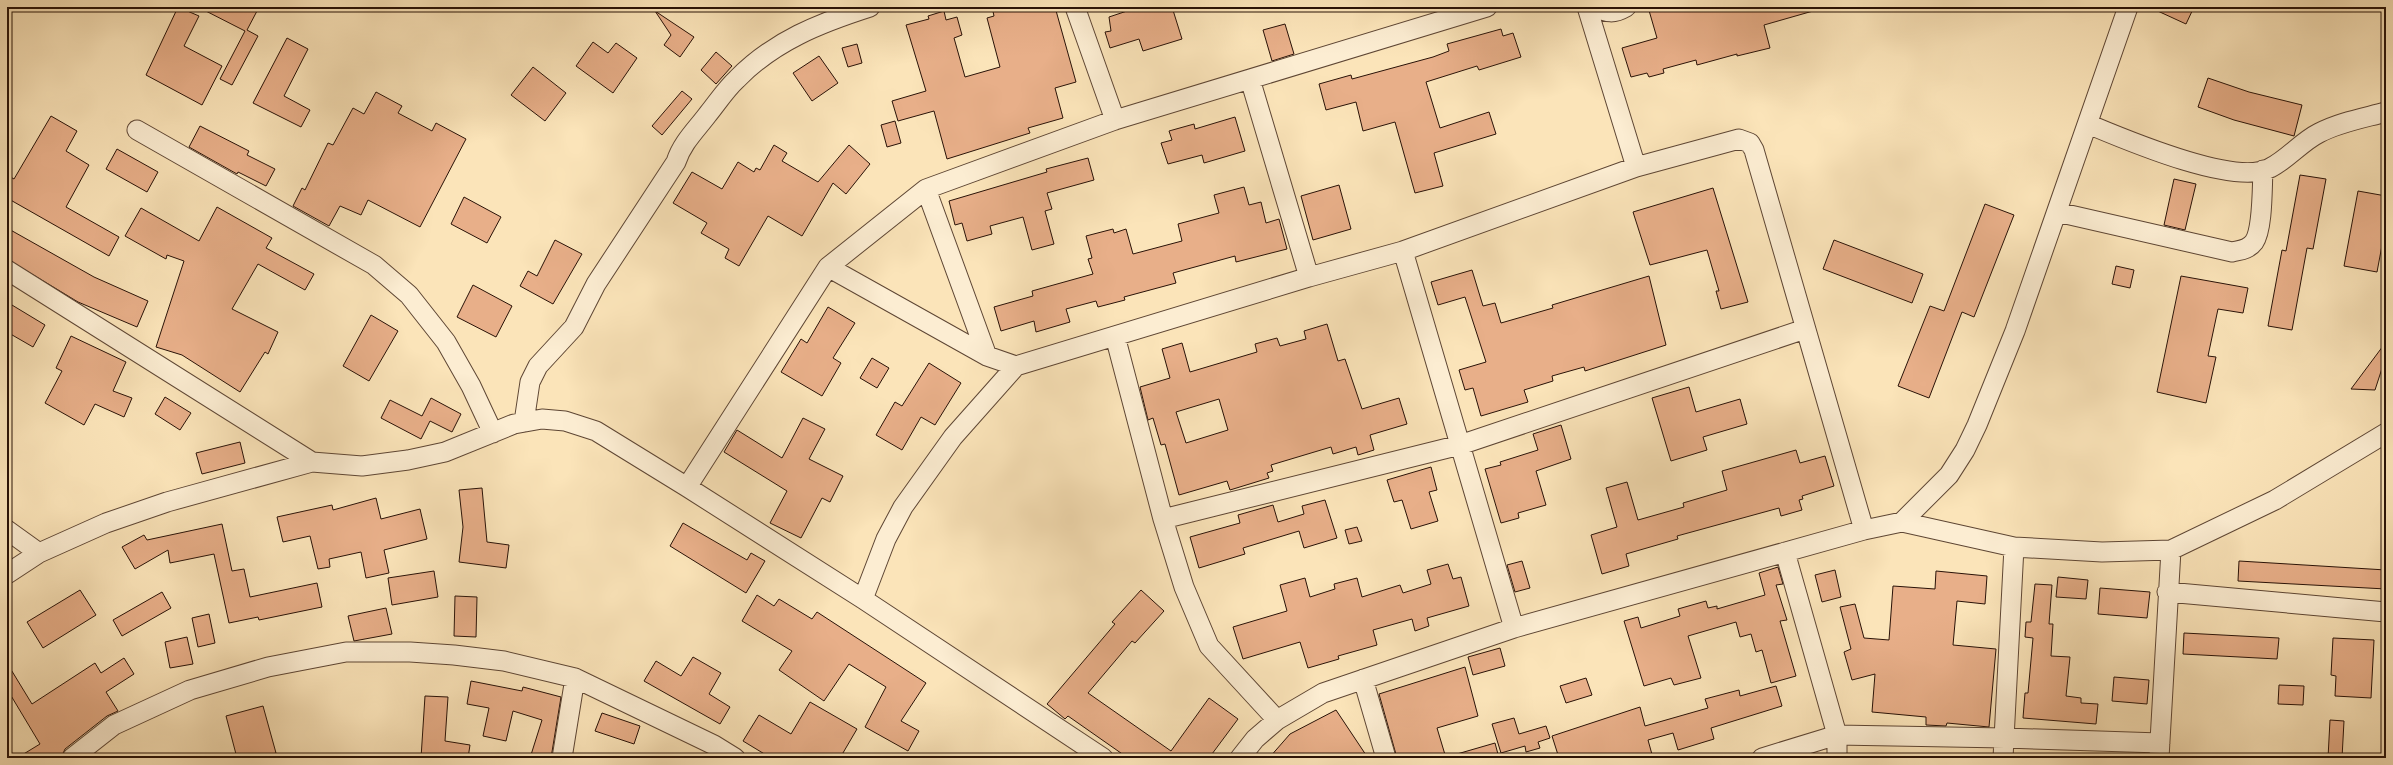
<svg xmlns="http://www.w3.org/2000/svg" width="2393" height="765" font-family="Vollkorn,serif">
  <rect width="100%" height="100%" fill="#fbe4b9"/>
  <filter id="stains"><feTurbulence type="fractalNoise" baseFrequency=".005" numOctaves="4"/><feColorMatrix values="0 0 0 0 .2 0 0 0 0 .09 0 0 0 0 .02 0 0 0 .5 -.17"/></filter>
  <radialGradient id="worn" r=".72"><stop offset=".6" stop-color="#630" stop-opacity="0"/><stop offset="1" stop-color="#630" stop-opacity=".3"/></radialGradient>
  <!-- building -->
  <path fill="#e8af89" stroke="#291207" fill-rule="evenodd" d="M178,7L199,16L184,46L222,66L202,105L146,75Z
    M198,7H249L257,11L247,30L258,36L232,85L220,79L245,31Z
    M992,7H1055L1076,82L1055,88L1063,118L1028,128L1030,133L947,159L934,111L898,121L892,101L926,91L906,25L929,19L928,16L944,11L946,20L957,17L962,35L954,38L965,77L1000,67L987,18L994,16Z
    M1139,7H1172L1182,39L1143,51L1139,39L1110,48L1105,32L1111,31L1109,17Z
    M1648,7H1812L1813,11L1764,25L1770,48L1737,56V54L1697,65L1696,60L1663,69L1664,73L1649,77L1647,73L1631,77L1622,48L1657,38Z
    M2149,7H2194L2186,24Z
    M655,11L694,37L680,57L664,45L671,35Z
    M1285,24L1294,54L1272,61L1263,30Z
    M1501,29L1503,36L1513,33L1521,57L1479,70L1477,66L1426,82L1440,128L1489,112L1496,134L1434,153L1443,186L1415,193L1395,122L1363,131L1356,102L1326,110L1319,84L1351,75L1352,79L1433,57L1449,51L1447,44Z
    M287,38L308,49L284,96L310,110L301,127L253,103Z
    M593,42L608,53L616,43L637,58L613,93L576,66Z
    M857,44L862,63L848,67L842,48Z
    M716,52L732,66L716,84L701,70Z
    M819,56L838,83L812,101L793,73Z
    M533,67L566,93L545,121L511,95Z
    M2208,78L2249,92L2302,105L2294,136L2234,120L2198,107Z
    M682,91L692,99L662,135L652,126Z
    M376,92L402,106L398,113L432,131L436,123L466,139L420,227L368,200L361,215L340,206L329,226L293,206L302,188L305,190L328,143L333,145L353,108L364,114Z
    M51,116L77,131L66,151L89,165L66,207L119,237L109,256L7,198V175L14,179Z
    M1235,117L1245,151L1204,163L1202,155L1168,164L1161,143L1172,140L1169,131L1194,124L1195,129Z
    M895,121L901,143L887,147L881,125Z
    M200,126L249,151L247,155L275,169L266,186L238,172L237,174L189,147Z
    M774,145L787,153L782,161L818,182L849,145L870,164L846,194L833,183L802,236L768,216L739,266L725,258L729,249L701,233L707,223L673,203L692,172L722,189L738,162L754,172L756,168L760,170Z
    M117,149L158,172L147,192L106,169Z
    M1088,158L1094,180L1047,193L1052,209L1045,211L1054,244L1032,250L1023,217L990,226L992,234L967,241L962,223L955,225L949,201L1047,172L1046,169Z
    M2300,175L2326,179L2313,249L2307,248L2292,330L2268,326L2282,250L2286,251Z
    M2174,179L2196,184L2185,230L2164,225Z
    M1339,185L1351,229L1313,240L1301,196Z
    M1244,187L1249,205L1261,202L1266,223L1279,219L1287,249L1236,262L1235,256L1173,273L1176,283L1124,297L1125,300L1098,307L1096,301L1066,309L1070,322L1036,332L1034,321L1001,331L994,307L1033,296L1032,291L1093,274L1088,259L1092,258L1086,236L1113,229L1114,233L1126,229L1133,254L1182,241L1178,224L1219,213L1214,195Z
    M1713,188L1748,302L1721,309L1716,291H1719L1707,250L1650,265L1633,212Z
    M2358,191L2386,196V224L2377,272L2344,266Z
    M464,197L501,217L487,243L451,224Z
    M1985,204L2014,215L1974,317L1962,312L1929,398L1898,386L1930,306L1944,311Z
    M217,207L272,238L266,248L314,274L305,290L258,264L232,309L278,332L268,354L265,352L240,392L182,355L156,347L184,261L167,255L166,259L125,236L141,208L199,241Z
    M7,228L94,277L148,301L137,327L78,302L7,259Z
    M555,240L582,254L553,304L520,286L528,271L537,276Z
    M1834,240L1923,274L1912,303L1823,269Z
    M2116,266L2134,270L2130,288L2112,284Z
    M1472,270L1483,306L1495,303L1501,323L1553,308L1552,305L1649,276L1666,345L1585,371L1584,367L1552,376L1553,381L1524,390L1528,402L1481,416L1473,388L1465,390L1459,370L1486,362L1465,297L1438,305L1431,282Z
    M2181,276L2248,288L2243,313L2218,309L2208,356L2216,357L2206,403L2157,392Z
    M473,285L512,306L496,337L457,317Z
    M7,302L45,325L33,347L7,332Z
    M828,307L855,323L833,358L841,363L822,396L781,372L801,339L807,343Z
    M371,315L398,331L369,381L343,366Z
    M1327,324L1338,361L1345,359L1362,409L1399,398L1407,424L1370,435L1374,450L1358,455L1356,447L1333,454L1331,447L1271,465L1273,471L1267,473L1269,478L1230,490L1227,481L1179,495L1165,444L1161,445L1153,418L1148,420L1140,387L1170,378L1162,349L1182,343L1190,372L1257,352L1255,344L1277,338L1280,346L1306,339L1304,331ZM1219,399L1228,430L1186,443L1176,412Z
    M71,336L126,362L113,391L132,398L124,417L95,404L84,425L45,403L62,371L56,368Z
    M2386,342V356L2375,390L2351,389Z
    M872,358L889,368L877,388L860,378Z
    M929,363L961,383L935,425L921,417L902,450L876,435L895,402L902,406Z
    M1689,387L1696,412L1740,399L1747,424L1703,437L1707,450L1671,461L1652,398Z
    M165,397L191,413L180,430L155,414Z
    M431,398L461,414L452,432L430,421L421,439L381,418L390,400L422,416Z
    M803,418L825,429L809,459L843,476L830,502L822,498L801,538L770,523L787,491L724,452L737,430L782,458Z
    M1561,425L1571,459L1536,471L1546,505L1518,513L1519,518L1501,523L1485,469L1501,465L1500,462L1538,450L1533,434Z
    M240,442L245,463L202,474L196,453Z
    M1796,450L1800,463L1825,456L1834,486L1802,496L1803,499L1799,500L1802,510L1781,516L1779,508L1677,536L1678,539L1626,554L1629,566L1602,574L1591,535L1617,527L1606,488L1627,482L1638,520L1684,507L1683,503L1727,490L1722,471Z
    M1431,467L1437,490L1429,492L1438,521L1411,529L1402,500L1394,502L1387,480Z
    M482,488L487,542L509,545L506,568L459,562L463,527L459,490Z
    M376,498L381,519L420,509L427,539L384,550L389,573L366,578L361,552L329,559L330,567L318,569L310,536L283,542L277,517L332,505L333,510Z
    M1325,500L1337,538L1304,548L1299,531L1243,548L1245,554L1199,568L1190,537L1240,523L1238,515L1273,505L1278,522L1304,514L1302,506Z
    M683,523L747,560L751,553L765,561L746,593L670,546Z
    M222,524L232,571L244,569L250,597L317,583L322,607L259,620L258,617L229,623L214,554L170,563L168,550L135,569L122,547L144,535L147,540Z
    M1357,527L1362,541L1349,544L1345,530Z
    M1522,561L1530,588L1515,592L1507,565Z
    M2239,561L2386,570V589L2238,581Z
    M1448,564L1453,579L1461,577L1469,606L1427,618L1429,626L1415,631L1412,619L1373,630L1377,645L1338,656L1339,659L1308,668L1300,642L1243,659L1233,627L1287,611L1280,585L1305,578L1310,597L1335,589L1334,584L1357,578L1362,597L1400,585L1403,593L1431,584L1427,570Z
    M1778,567L1783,584L1776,585L1787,620L1780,621L1796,676L1771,683L1762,650L1756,652L1751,634L1740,637L1736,622L1688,636L1701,678L1674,685L1671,678L1644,686L1624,621L1638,617L1641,628L1680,616L1678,609L1706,601L1708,608L1717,606V609L1765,595L1759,573Z
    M1835,570L1841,597L1822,602L1815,575Z
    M434,571L438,597L392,605L388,578Z
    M1936,571L1987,576L1985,604L1957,601L1953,645L1996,649L1989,727L1947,723L1946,726L1926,725V717L1872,712L1875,674L1852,680L1844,652L1851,649L1840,607L1855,604L1864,638L1889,640L1893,586L1935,589Z
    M2058,577L2088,580L2086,599L2056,597Z
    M2035,584L2052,585L2049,624H2053L2051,656L2070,657L2066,696L2081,698V703L2098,704L2096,724L2023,718L2025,693H2028L2033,638L2025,637L2026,622H2031Z
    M2100,588L2150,592L2147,618L2098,614Z
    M80,590L96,615L43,648L27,622Z
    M1141,590L1164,611L1135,643L1132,641L1088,693L1171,751L1209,698L1238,719L1209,758H1128L1068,716L1065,719L1047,704L1115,624L1112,622Z
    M162,592L171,608L122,636L113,620Z
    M757,595L774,606L779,599L812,619L817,612L926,683L901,721L919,731L908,751L865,727L886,687L849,664L824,701L779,670L792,651L742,621Z
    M455,596L477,597L476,637L454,636Z
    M386,608L392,634L354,641L348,616Z
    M209,614L215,643L198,647L192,618Z
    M2184,633L2279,638L2277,659L2183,654Z
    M187,637L193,664L170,668L165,642Z
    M2333,638L2374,640L2371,698L2335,696L2336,676L2331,675Z
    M1500,648L1505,666L1473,675L1468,657Z
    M693,657L721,673L709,694L730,707L720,724L644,681L656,661L681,676Z
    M124,658L134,674L106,692L118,711L107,716L65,749L61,758H17L40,744L7,689V663L32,704L95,663L101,673Z
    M1465,667L1478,716L1437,728L1446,758H1397L1379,694Z
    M2114,677L2149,680L2147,704L2112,701Z
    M1586,678L1592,695L1566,703L1560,686Z
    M471,681L522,691L523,687L561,697L551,758H530L542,720L513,711L506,741L483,736L489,708L467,704Z
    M2279,685L2304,686L2303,705L2278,704Z
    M1776,686L1782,706L1711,728L1714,739L1678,750L1673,733L1648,740L1653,758H1559L1552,736L1640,707L1645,726L1708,708L1705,699L1739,690L1740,696Z
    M425,696L448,697L445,741L470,745L468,758H421Z
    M810,702L857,729L840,758H771L743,741L759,715L791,734Z
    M263,706L276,753L259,758H237L226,716Z
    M1336,710L1368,758H1269L1290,734Z
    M602,713L640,726L634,744L595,731Z
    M1514,718L1519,734L1546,726L1550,738L1538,742L1540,748L1526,752L1525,746L1501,753L1492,724Z
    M2330,720L2344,721L2342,758H2328Z
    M1495,743L1499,758H1457V754Z"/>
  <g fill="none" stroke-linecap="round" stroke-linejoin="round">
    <!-- minor casing -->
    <g stroke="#5e4634" stroke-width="21">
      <path id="minor" d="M1075,7L1115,120
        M1587,7L1636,167
        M1595,7C1607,13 1614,14 1626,7
        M1250,79L1309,277
        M2088,124C2124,139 2235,187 2270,168C2288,159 2301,142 2319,133C2340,122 2364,118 2386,112
        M137,130L374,265L409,295L446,342L471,386L493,433
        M926,189L987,356
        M2057,212L2232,252C2240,250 2248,250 2254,242C2263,229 2262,187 2263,170
        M1403,251L1514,628
        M828,267L987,356L1016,366
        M7,270L312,462
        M1115,336L1163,519L1184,587L1209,646L1277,720
        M524,422L530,382L538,366L574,327L596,284L676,162C682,143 696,130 708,114C717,103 726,89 737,79C774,41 820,23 870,7
        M687,487L828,267L926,189L1115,120L1487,7
        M1163,519L1460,445L1805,329
        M1902,522L1949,475L1965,450L1977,425L2015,331L2128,7
        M7,530L39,553
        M1785,552L1837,735V758
        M7,574L39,553L106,523L167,502L312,462L362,466L408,460L445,452L514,424L542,419L565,421L596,431L687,487L863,599L1103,758
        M2167,592L2386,612
        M863,599L886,539L903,507L953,437L1016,366L1309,277L1403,251L1636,167L1739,139L1750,143L1754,150L1864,530
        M1363,679L1386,758
        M72,758L114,725L190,690L268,667L346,652H410L454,655L504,661L575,678L714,745L735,758
        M562,758L575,678
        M1240,758L1255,739L1277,720L1323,693L1514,628L1864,530L1902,522L2014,547L2102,552L2171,550L2275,500L2386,433
        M1762,758L1837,735L2005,738L2160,743
        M2003,758L2014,547
        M2159,758L2171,550"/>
    </g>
    <!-- minor -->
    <use href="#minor" stroke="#fcedd2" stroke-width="19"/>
  </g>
  <!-- margin -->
  <rect width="2393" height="765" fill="none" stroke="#fbe4b9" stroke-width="24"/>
  <rect x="8" y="8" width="2377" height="749" fill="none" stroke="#291207" stroke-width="2"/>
  <rect x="12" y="12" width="2369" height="741" fill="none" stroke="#291207"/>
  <rect width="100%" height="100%" filter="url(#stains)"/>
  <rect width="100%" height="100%" fill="url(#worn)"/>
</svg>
